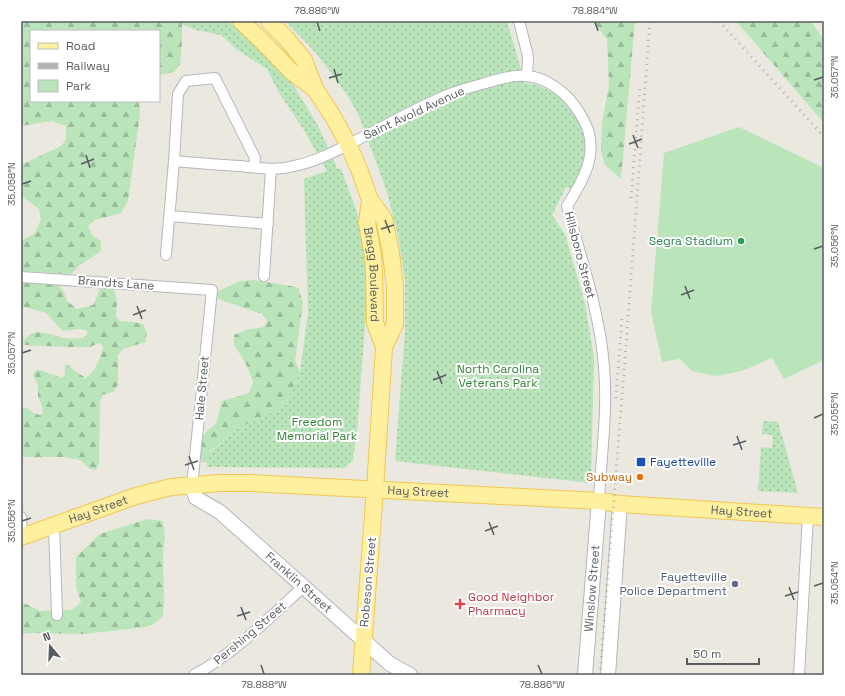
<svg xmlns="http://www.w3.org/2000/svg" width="845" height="696" font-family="'Space Grotesk',sans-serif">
  <defs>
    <pattern id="green-dots" width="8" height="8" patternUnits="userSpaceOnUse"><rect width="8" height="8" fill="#bae4ba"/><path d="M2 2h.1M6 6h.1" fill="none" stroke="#9abc9b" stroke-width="1.8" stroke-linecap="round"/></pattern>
    <pattern id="forest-firs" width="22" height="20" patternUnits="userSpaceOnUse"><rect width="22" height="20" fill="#bae4ba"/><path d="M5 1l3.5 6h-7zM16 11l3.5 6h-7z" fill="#9abc9b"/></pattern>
  </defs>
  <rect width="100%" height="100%" fill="#ebe9df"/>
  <!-- green -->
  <path fill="url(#green-dots)" d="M181,21H228L249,39L289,78L317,124L334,160L337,169H341L357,212L365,253L368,289L357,430L353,460L344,468L207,467L209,453L239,428L285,406L300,372L308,312L304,179L327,171L304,130L278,91L267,69L236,49L221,35L196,30L182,24Z
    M285,21H507L525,83L538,85L549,91L565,94L583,119L591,153L583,160L581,171L572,188L570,189L566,187L552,215L565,234L585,304L594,357L591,483L395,461L405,330V282L398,236L387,192L359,116L348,96L316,53L301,37Z
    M763,421L778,422L798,493L758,491L761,447L772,448L773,435L762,434Z"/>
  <!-- forest -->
  <path fill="url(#forest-firs)" d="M21,21H181L182,24V43L180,64L174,72L159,75V31H31V101H139L140,114L128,201L121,213L95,220L88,226L92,235L101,241V251L79,266L71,274L21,271V240H23L35,233L41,219L39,209L21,196V165L61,146L66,139V126L52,121L21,126Z
    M592,21H635L621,179L605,165L601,151L602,123L609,86L607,39Z
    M736,21H811L824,40V123Z
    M21,280L52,282L59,286L64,292L67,301L77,309L93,305L100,289L109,288L115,291L117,302L116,317L120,321L133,322L143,324L147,333L145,342L123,349L118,355V385L113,392L102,395L100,403L99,463L96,470L90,469L80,460L63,457H23L21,454V409L22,408H27L33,413L40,415L43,413L42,406L38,397V385L33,375L35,371L40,370L62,378L65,375V365L67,364L75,371L86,378L94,370L100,358L103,346L99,343L90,347H65L25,345L23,342C33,325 49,335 63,338C69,339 76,338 83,338L88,333L86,330L79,329L63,331L46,313L21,306Z
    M254,280L291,286L298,288L303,302L295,361L300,372L285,406L239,428L209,452L208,463L202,462C200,458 200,454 201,449C201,433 204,434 216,424L222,401L249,393L253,383L248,368L234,344V335L246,330L264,327L267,321L262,314L218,299L216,292L240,281Z
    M147,519L163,521L165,538L163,551L164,606L163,616L154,624L146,627L84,634L31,633L21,634V603L26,604L40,611L72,610L81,602L76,587V557L100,534Z"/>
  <!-- pitch -->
  <path fill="#bae4ba" d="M739,127L822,167L824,170V360L784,379L772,358L742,371L716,376L692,371L680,359L662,362L651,312L664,153Z"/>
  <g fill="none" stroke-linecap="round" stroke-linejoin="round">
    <!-- street casing -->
    <g stroke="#b5b7bc" stroke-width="12">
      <path id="street" d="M519,21L527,52L528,58L527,76
        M174,161C196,163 218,165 240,166C258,168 276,171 294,166C319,161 341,148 363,137C392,122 420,106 450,94C460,90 471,87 482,84C496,80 510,75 526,76C547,77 568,94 579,112C582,117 586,124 588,130C597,158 581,184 567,206C581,259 600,312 604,367C608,411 601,456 599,501
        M170,216L268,224
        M166,255L174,161L178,94L186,81L215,78L255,158L254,167
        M264,276L271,169
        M21,277L212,290L192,486
        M21,517L22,537
        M54,526L57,615
        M194,675C235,653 269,618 303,587
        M799,675L808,516"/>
    </g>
    <!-- secondary casing -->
    <g stroke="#b3b6bc" stroke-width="16">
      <g id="secondary">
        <path id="s1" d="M192,486L196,498L220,512L390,664L410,675"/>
        <path id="s2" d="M585,675L599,501"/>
        <path d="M608,675L620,504"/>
      </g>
    </g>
    <!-- primary casing -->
    <g stroke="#f2c651" stroke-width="18">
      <g id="primary">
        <path d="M241,21L262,41L291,71L315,89"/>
        <path d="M269,21L285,37L304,60L315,89L332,115L348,144L359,169L370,200L384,219L391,253L395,287V324L384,347L375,489L361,675"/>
        <path id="s3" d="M370,200L367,223L373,255L374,271L375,323L384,347"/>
        <path id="s4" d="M21,537L136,496L171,487L220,483H251L599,501L620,504L824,517"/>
      </g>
    </g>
    <!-- street -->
    <use href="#street" stroke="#fff" stroke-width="10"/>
    <!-- secondary -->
    <use href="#secondary" stroke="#fff" stroke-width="14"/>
    <!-- primary -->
    <use href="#primary" stroke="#fff0a0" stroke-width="16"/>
    <!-- rail -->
    <path stroke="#b1b2b2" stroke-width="3" stroke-dasharray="1 5" stroke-linecap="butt" d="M719,21L824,137
      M631,198L640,85
      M616,398L622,318
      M600,675L625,359L650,21"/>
  </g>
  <!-- ticks -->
  <path fill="none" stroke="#585c60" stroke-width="1.5" d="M317,22L320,31M595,22L598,31M334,69L338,83M329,78L342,74M814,80L823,77M633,135L638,148M629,144L642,139M86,155L90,168M81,164L94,159M22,184L31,181M385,220L390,233M381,229L394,225M814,249L823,246M685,286L690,299M681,295L694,290M137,306L142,319M133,315L146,310M22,353L31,350M437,371L442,384M433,380L446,375M814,418L823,414M737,436L742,450M733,445L746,441M189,456L194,470M185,465L198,461M22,521L31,518M489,522L494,535M485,531L498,526M814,586L823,583M789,587L794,600M785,596L798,592M241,607L246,620M237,616L250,612M261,665L264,674M538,665L542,674"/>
  <!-- markers -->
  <circle fill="#2e9e5b" stroke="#fff" stroke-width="1.5" cx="741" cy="241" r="4"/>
  <rect fill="#1a4fb4" stroke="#fff" stroke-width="1.5" x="636" y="457" width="10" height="10" rx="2"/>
  <circle fill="#e8710a" stroke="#fff" stroke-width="1.5" cx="640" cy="477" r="4"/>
  <circle fill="#5c6f8a" stroke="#fff" stroke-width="1.5" cx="735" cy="584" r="4"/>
  <path fill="#e0444e" stroke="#fff" stroke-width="1.5" d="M458 598h4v4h4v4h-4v4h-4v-4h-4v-4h4z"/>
  <g text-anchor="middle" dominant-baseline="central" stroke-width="4" stroke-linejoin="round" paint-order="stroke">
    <!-- street labels -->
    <g font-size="12" fill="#585c60" stroke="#fff">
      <text transform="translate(414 113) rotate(-25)">Saint Avold Avenue</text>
      <text transform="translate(580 255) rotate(75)">Hillsboro Street</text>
      <text stroke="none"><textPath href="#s3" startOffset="75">Bragg Boulevard</textPath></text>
      <text transform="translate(116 283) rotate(4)">Brandts Lane</text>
      <text transform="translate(202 388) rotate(-85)">Hale Street</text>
      <text stroke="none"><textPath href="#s4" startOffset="406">Hay Street</textPath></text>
      <text stroke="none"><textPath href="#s4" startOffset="82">Hay Street</textPath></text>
      <text stroke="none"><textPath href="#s4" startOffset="730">Hay Street</textPath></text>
      <text stroke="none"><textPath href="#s1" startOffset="146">Franklin Street</textPath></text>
      <text transform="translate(368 582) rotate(-85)">Robeson Street</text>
      <text stroke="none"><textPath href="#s2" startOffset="87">Winslow Street</textPath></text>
      <text transform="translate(250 633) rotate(-40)">Pershing Street</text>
    </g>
    <!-- leisure labels -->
    <g font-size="12" fill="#27864d" stroke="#fff" text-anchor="end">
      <text x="733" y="241">Segra Stadium</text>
    </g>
    <!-- park labels -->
    <g font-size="12" fill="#338437" stroke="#fff">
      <text x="498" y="369">North Carolina<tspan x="498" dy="14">Veterans Park</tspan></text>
      <text x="317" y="422">Freedom<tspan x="317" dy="14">Memorial Park</tspan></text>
    </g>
    <!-- transit labels -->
    <g font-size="12" fill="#164399" stroke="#fff" text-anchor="start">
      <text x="650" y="462">Fayetteville</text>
    </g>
    <!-- food labels -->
    <g font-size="12" fill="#c56008" stroke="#fff" text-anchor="end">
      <text x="632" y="477">Subway</text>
    </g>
    <!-- service labels -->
    <g font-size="12" fill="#4e5e75" stroke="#fff" text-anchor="end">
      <text x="727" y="577">Fayetteville<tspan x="727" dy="14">Police Department</tspan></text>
    </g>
    <!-- health labels -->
    <g font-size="12" fill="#be3a42" stroke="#fff" text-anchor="start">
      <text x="468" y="597">Good Neighbor<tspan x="468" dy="14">Pharmacy</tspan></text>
    </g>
  </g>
  <!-- border -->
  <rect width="845" height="696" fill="none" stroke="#ffffff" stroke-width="44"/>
  <!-- legend -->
  <rect x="30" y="30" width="130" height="72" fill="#ffffff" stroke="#bcbebf"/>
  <rect x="38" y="43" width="20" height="6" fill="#fff0a0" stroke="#bcbebf"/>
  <text x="66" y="50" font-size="12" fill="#585c60">Road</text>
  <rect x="38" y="63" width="20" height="6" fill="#b1b2b2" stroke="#bcbebf"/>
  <text x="66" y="70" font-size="12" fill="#585c60">Railway</text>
  <rect x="38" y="80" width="20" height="12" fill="#bae4ba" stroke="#bcbebf"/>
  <text x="66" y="90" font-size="12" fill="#585c60">Park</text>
  <!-- north arrow -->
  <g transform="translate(50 646) rotate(341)" stroke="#ffffff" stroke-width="3" paint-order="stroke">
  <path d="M0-3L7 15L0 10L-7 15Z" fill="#585c60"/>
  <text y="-6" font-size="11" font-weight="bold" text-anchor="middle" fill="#585c60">N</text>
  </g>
  <!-- scale -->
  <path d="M687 658v6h72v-6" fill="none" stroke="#585c60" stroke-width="2"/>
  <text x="693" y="658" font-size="12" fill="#585c60" stroke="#ffffff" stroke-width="3" paint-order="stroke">50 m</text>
  <rect x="22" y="22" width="801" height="652" fill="none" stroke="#585c60" stroke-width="1.5"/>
  <g font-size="10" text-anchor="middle" fill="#585c60">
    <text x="317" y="14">78.886°W</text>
    <text x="595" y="14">78.884°W</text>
    <text transform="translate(834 77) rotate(-90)" y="4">35.057°N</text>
    <text transform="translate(11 184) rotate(-90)" y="4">35.058°N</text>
    <text transform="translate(834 246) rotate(-90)" y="4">35.056°N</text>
    <text transform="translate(11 353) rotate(-90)" y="4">35.057°N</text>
    <text transform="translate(834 414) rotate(-90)" y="4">35.055°N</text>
    <text transform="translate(11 521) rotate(-90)" y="4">35.056°N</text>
    <text transform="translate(834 583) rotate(-90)" y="4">35.054°N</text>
    <text x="264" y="688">78.888°W</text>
    <text x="542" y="688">78.886°W</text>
  </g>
</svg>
